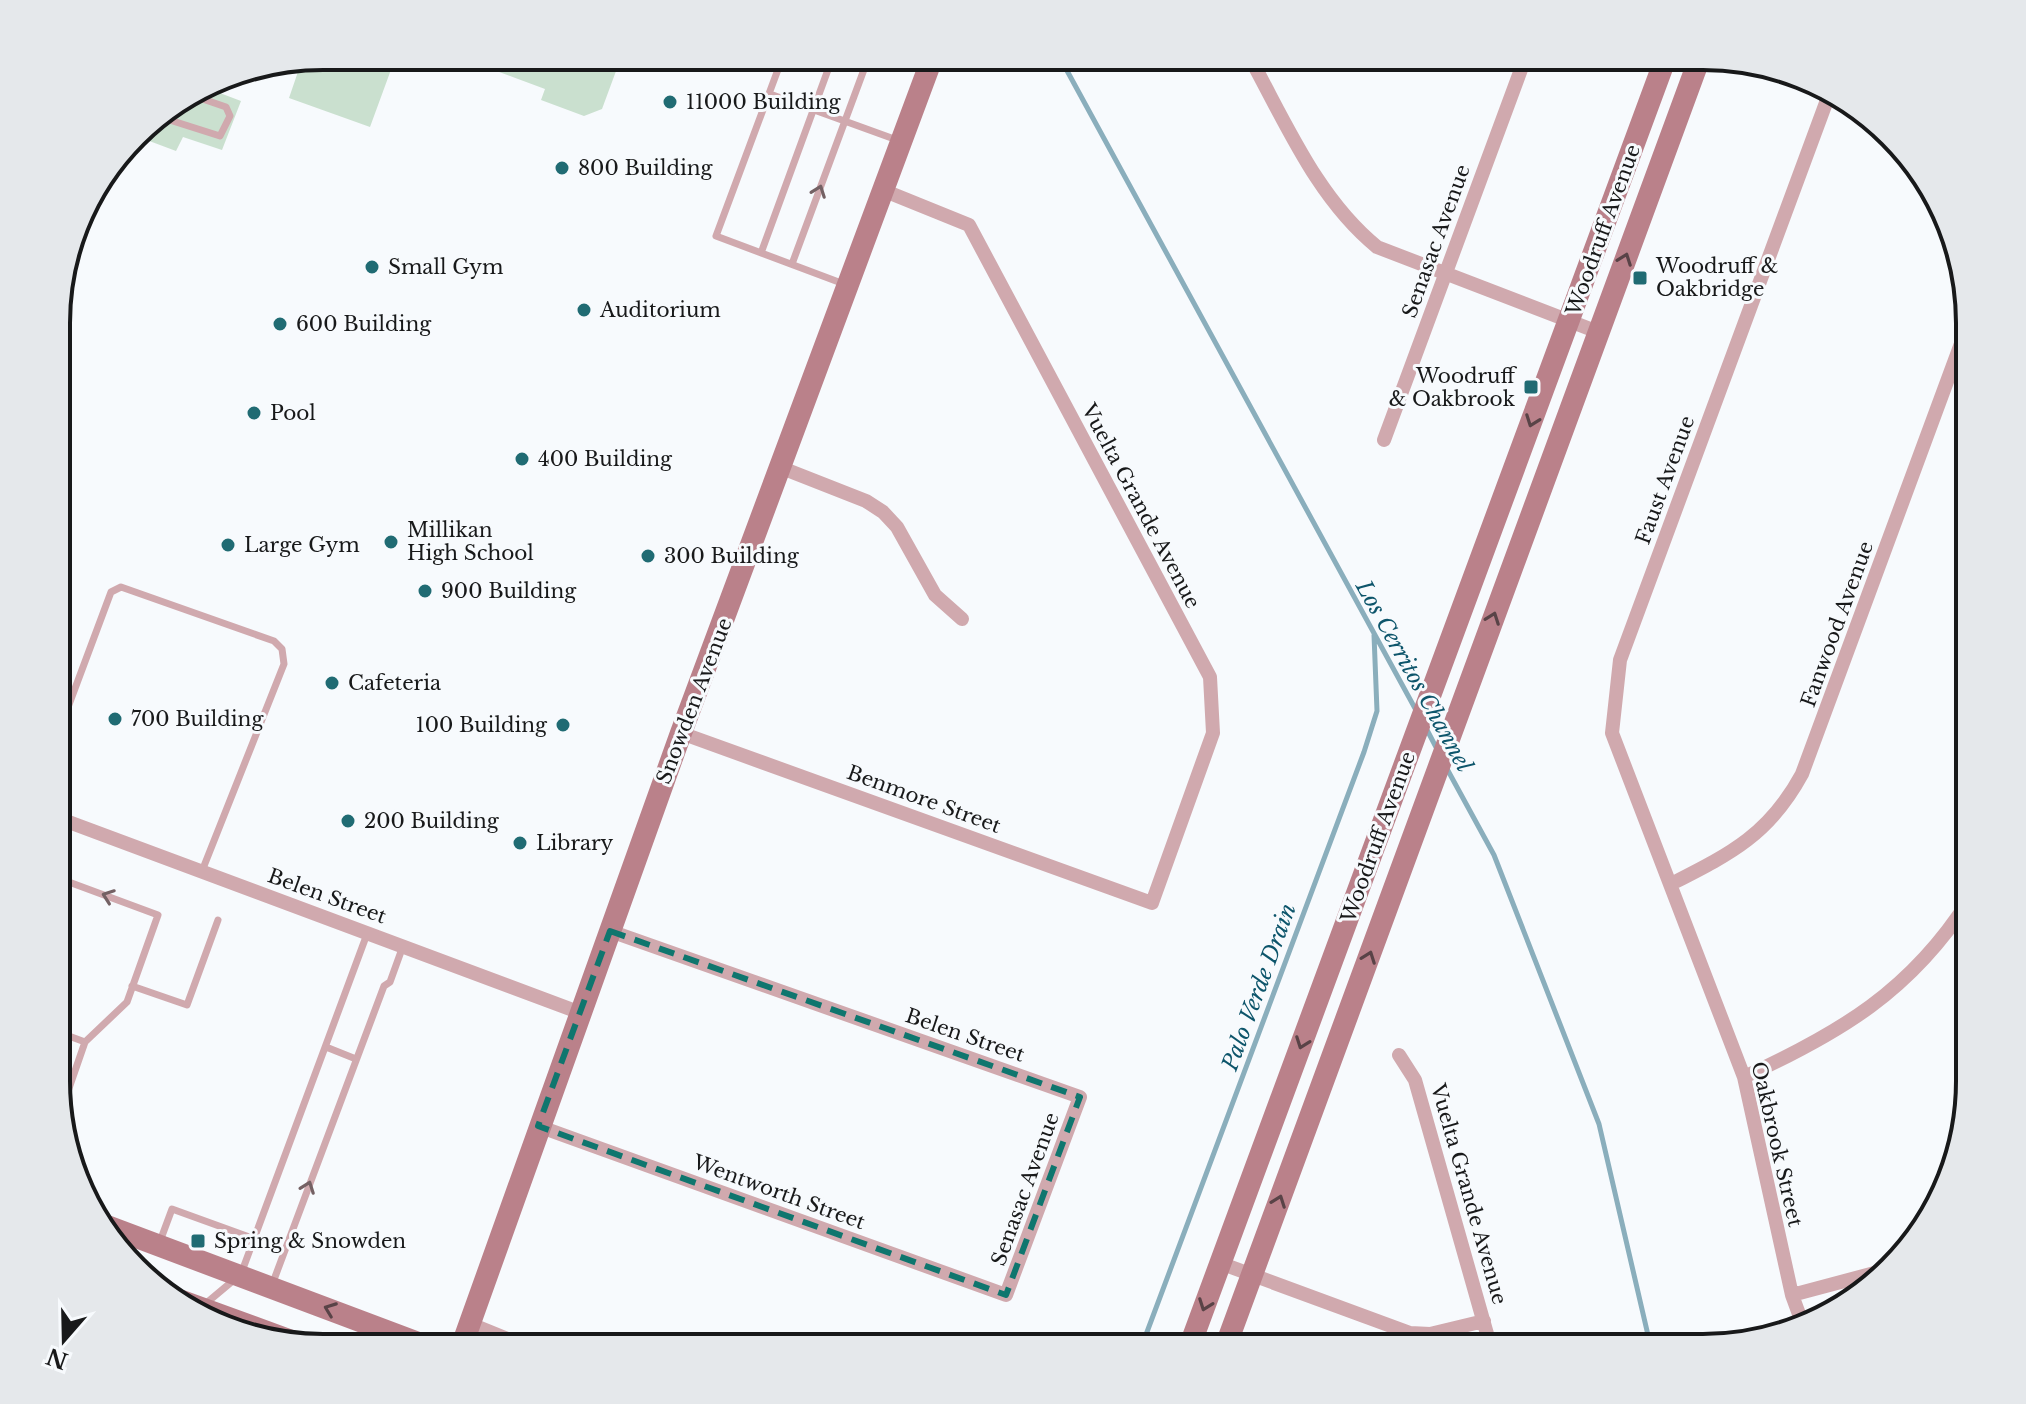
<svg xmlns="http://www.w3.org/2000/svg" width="2026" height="1404" font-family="'Libre Baskerville',serif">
  <rect width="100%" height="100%" fill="#f7fafd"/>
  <!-- green -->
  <path fill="#cae0cf" d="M323,56H396L370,127L289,98L302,60Z
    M456,56H613L619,63L602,109L584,116L541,100L545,89Z
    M204,87L241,101L222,150L183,137L176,151L136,136L147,123Z"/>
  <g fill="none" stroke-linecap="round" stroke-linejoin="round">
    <!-- stream -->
    <path stroke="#8aaebc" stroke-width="5" d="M1059,56L1417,712
      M1426,728L1438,751
      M1446,767L1494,855L1599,1124L1651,1348
      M1141,1348L1364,752L1377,711L1374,635"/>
    <!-- lane -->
    <path stroke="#d0a9ae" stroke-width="7" d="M783,56L716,236L844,284
      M770,94L897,140
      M157,116L220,136L230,116L226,107L191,95
      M761,253L833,56
      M792,264L869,56
      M58,734L111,592L121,587L274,641L282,649L284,664L202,871
      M58,878L158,915L127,1002L85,1042
      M132,986L187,1005L218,920
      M58,1032L85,1042L59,1117
      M326,1047L356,1059
      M159,1244L172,1209L255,1239
      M272,1285L384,986L390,982L403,946
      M204,1305L241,1274L367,934"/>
    <!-- street -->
    <path stroke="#d0a9ae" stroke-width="14" d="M1249,56C1286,123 1317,198 1377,247L1598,332
      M1384,440L1526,56
      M782,468L866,501L883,512L897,527L935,595L962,619
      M681,733L1152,903L1213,733L1210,677L969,225L885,191
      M58,818L581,1013
      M1671,884C1730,854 1769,835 1802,774L1969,322
      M1399,1055L1415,1080L1491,1348
      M1744,1077C1840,1033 1911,991 1969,900
      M538,1126L1006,1295L1080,1097L610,931
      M1220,1263L1410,1333L1430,1334L1484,1321
      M1792,1295L1882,1271
      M468,1323L530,1348
      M1803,1325L1792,1295L1744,1077L1612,733L1620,660L1830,92"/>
    <!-- secondary -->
    <path stroke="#ba818a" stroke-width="22" d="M99,1223L429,1347
      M160,1293L308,1347
      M461,1348L681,733L933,56
      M1189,1348L1666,57
      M1225,1348L1700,57"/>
  </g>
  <!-- one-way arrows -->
  <defs><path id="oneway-chevron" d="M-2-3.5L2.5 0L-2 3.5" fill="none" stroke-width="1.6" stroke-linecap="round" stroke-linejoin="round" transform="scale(2)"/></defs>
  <g stroke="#746164">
    <use href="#oneway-chevron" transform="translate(819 191) rotate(-70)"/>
    <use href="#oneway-chevron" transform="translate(108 896) rotate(-160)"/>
    <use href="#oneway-chevron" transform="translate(308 1187) rotate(-70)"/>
  </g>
  <g stroke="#594347">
    <use href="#oneway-chevron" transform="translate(1625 259) rotate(-70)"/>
    <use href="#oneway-chevron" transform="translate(1532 421) rotate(110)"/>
    <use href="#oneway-chevron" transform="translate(1493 618) rotate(-70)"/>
    <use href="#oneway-chevron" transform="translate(1369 957) rotate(-70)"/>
    <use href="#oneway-chevron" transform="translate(1302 1043) rotate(110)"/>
    <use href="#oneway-chevron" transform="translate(1279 1201) rotate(-70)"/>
    <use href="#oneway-chevron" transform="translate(1205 1305) rotate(110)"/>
    <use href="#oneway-chevron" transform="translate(330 1309) rotate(-159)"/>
  </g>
  <!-- marked area -->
  <path fill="none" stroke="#0f766e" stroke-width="6" stroke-dasharray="16 10" stroke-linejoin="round" d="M610,931L1080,1097L1006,1295L538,1126Z"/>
  <!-- markers -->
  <g fill="#206b73" stroke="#f7fafd" stroke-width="3">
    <circle cx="670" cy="102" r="8"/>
    <circle cx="562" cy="168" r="8"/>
    <circle cx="372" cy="267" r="8"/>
    <rect x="1632" y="270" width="16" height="16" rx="4"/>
    <circle cx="584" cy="310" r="8"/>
    <circle cx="280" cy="324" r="8"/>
    <rect x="1523" y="379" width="16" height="16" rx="4"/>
    <circle cx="254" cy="413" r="8"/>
    <circle cx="522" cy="459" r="8"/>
    <circle cx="391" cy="542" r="8"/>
    <circle cx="228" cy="545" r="8"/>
    <circle cx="648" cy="556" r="8"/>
    <circle cx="425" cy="591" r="8"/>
    <circle cx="332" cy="683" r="8"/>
    <circle cx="115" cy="719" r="8"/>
    <circle cx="563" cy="725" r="8"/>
    <circle cx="348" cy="821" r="8"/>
    <circle cx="520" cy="843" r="8"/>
    <rect x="190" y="1233" width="16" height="16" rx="4"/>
  </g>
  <g text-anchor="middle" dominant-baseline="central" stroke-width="6" stroke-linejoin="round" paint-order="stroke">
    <!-- poi labels -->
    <g font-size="20" fill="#18191a" stroke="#f7fafd" text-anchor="start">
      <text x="686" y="102">11000 Building</text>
      <text x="578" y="168">800 Building</text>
      <text x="1656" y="266">Woodruff &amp;<tspan x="1656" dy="23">Oakbridge</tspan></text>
      <text x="388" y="267">Small Gym</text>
      <text x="600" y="310">Auditorium</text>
      <text x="296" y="324">600 Building</text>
      <text x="1515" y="376" text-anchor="end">Woodruff<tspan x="1515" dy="23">&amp; Oakbrook</tspan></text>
      <text x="270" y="413">Pool</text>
      <text x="538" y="459">400 Building</text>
      <text x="407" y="530">Millikan<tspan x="407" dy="23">High School</tspan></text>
      <text x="244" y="545">Large Gym</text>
      <text x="664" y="556">300 Building</text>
      <text x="441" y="591">900 Building</text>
      <text x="348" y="683">Cafeteria</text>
      <text x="131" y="719">700 Building</text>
      <text x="547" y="725" text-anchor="end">100 Building</text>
      <text x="364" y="821">200 Building</text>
      <text x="536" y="843">Library</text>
      <text x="214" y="1241">Spring &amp; Snowden</text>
    </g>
    <!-- street labels -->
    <g font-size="20" fill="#18191a" stroke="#f7fafd">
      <text transform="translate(1603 230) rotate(-70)">Woodruff Avenue</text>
      <text transform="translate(1436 241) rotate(-70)">Senasac Avenue</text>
      <text transform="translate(1665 480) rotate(-70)">Faust Avenue</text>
      <text transform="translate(1141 506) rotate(62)">Vuelta Grande Avenue</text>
      <text transform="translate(1837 624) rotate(-70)">Fanwood Avenue</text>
      <text transform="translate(694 701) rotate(-69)">Snowden Avenue</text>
      <text transform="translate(924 799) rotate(20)">Benmore Street</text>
      <text transform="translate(1378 837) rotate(-70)">Woodruff Avenue</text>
      <text transform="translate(327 896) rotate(20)">Belen Street</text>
      <text transform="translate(965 1035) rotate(19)">Belen Street</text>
      <text transform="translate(1777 1144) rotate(77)">Oakbrook Street</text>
      <text transform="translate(1025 1189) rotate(-70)">Senasac Avenue</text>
      <text transform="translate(779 1192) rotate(20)">Wentworth Street</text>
      <text transform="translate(1469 1194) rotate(74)">Vuelta Grande Avenue</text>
    </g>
    <!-- water labels -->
    <g font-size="22" font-style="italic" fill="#0d556b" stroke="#f7fafd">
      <text transform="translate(1414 676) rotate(61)">Los Cerritos Channel</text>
      <text transform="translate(1259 987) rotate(-70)">Palo Verde Drain</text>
    </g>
  </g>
  <!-- crop -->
  <path d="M0 0H2026V1404H0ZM323 70H1703A253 253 0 0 1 1956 323V1081A253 253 0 0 1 1703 1334H323A253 253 0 0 1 70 1081V323A253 253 0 0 1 323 70Z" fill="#e5e8eb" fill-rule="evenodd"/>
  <path fill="none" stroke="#18191a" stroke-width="4" d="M323 70H1703A253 253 0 0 1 1956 323V1081A253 253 0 0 1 1703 1334H323A253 253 0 0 1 70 1081V323A253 253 0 0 1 323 70Z"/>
  <!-- north arrow -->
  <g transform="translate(64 1340) rotate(200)" stroke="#f7fafd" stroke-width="6" paint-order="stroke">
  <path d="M0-6L14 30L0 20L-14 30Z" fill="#18191a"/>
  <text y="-12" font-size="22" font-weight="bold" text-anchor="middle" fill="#18191a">N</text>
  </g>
</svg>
